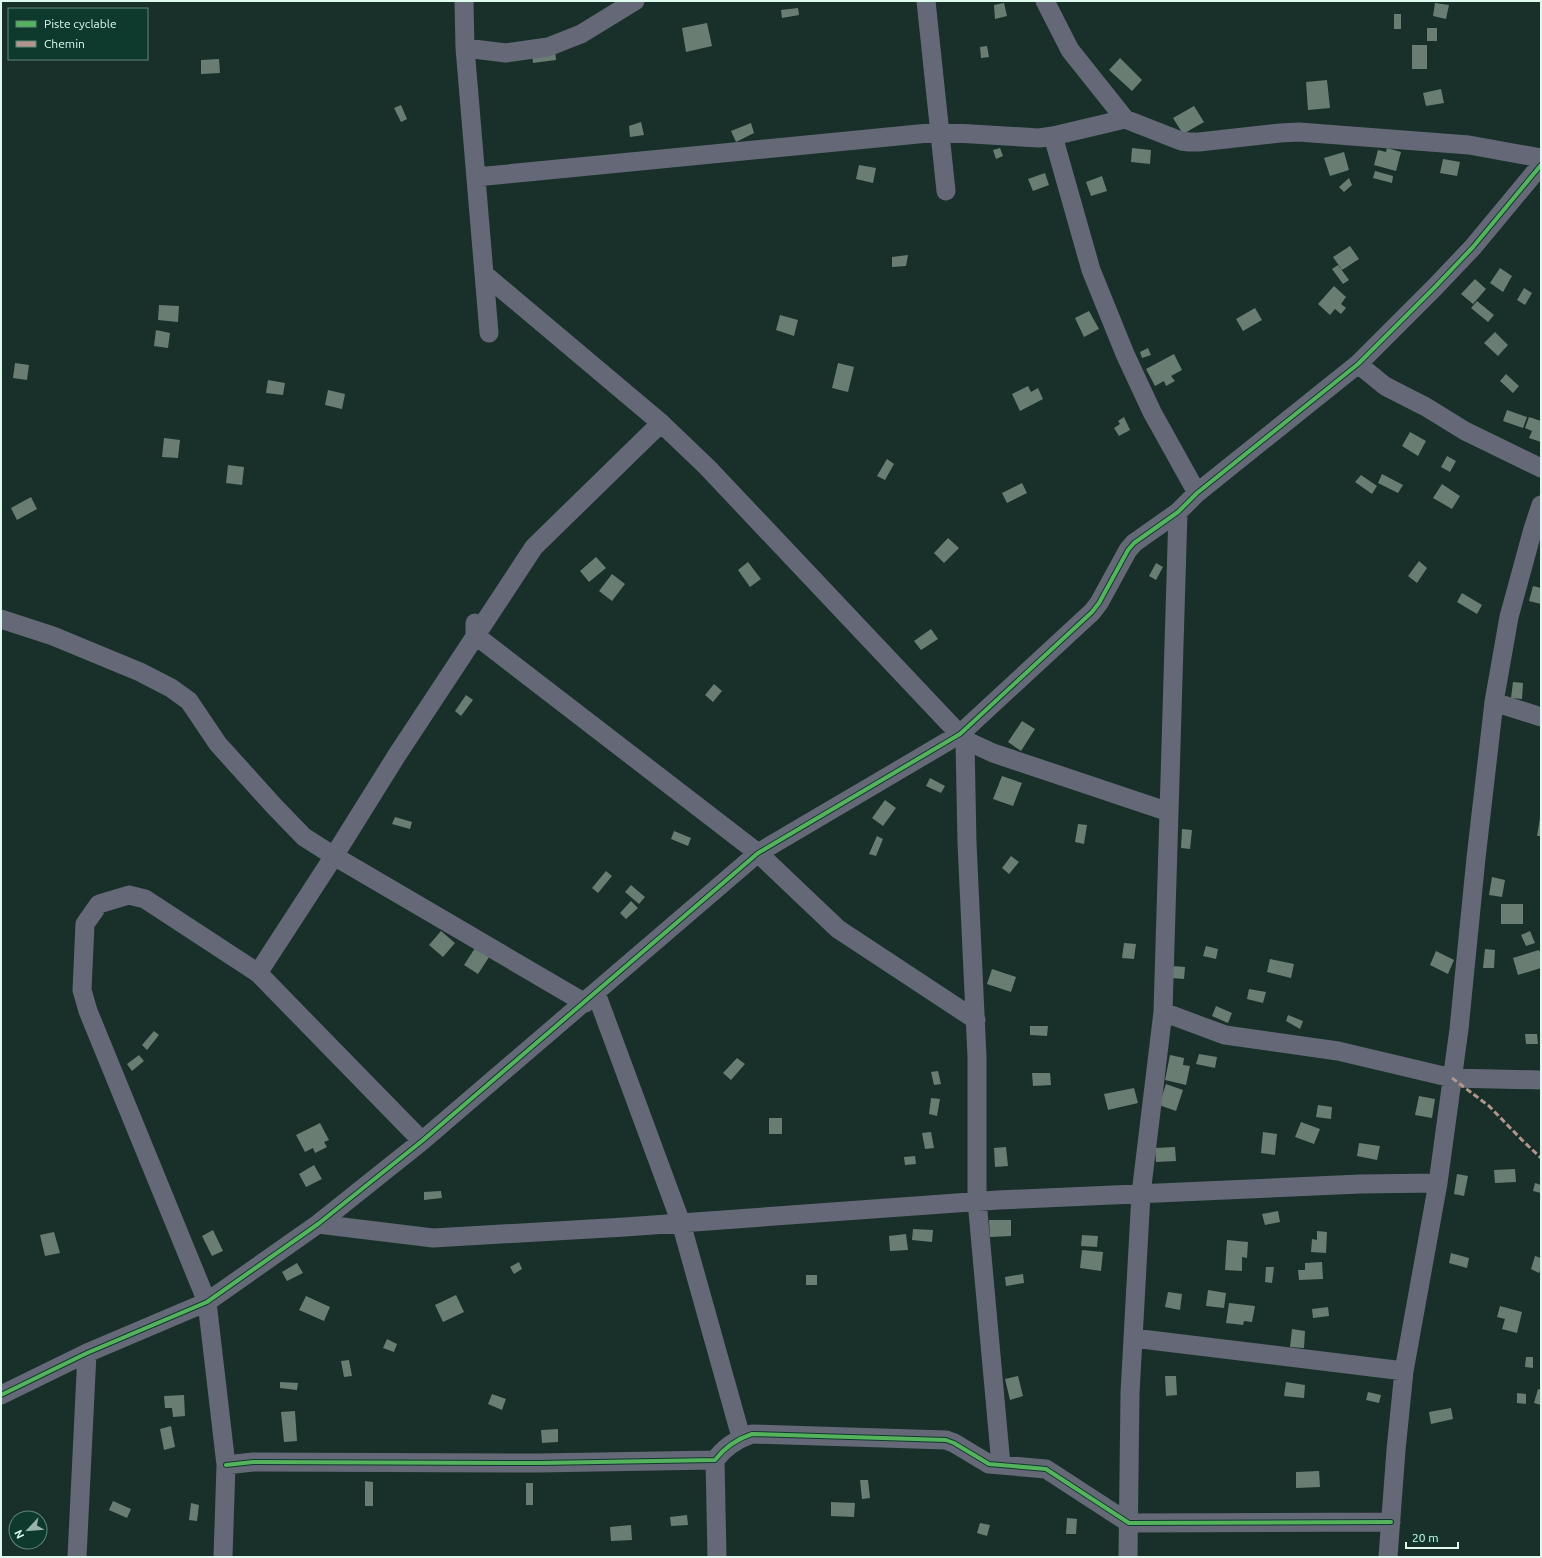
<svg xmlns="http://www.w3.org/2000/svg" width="1542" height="1558" font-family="Ubuntu,sans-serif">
  <rect width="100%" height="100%" fill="#183029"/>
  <!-- building -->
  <path fill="#6a7d73" d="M1004,3L1007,16L995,19L994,5Z
    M1435,3L1449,5L1446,19L1433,16Z
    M798,8L799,15L782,18L781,10Z
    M1394,14H1401V29H1394Z
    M707,23L712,46L686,52L682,28Z
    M1427,28H1437V41H1427Z
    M1412,45H1427V69H1412Z
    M987,46L989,57L981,58L980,47Z
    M555,50L556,60L533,63L532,54Z
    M1120,58L1142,80L1132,91L1109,70Z
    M219,59L220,73L201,74V60Z
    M1327,80L1330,108L1308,110L1306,82Z
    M1441,89L1444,103L1426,106L1423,93Z
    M401,105L407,119L401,122L394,108Z
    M1194,106L1204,122L1183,134L1173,118Z
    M641,122L644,135L630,137L629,126Z
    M751,123L754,133L736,142L731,131Z
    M1000,148L1003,156L996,159L993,150Z
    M1132,148L1151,150L1150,164L1131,162Z
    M1387,148L1401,152L1396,171L1374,165L1378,150L1386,152Z
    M1344,152L1349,170L1330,176L1324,158Z
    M1443,159L1460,162L1457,176L1440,173Z
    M859,165L876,168L873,183L856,179Z
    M1375,171L1393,176L1392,183L1373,178Z
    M1045,173L1049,185L1033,191L1028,179Z
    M1102,176L1107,191L1091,196L1086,182Z
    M1349,178L1352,185L1344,192L1339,187Z
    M1350,246L1359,259L1342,270L1333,257Z
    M908,255L906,266L892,267V257Z
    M1338,265L1349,280L1343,284L1332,269Z
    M1500,268L1512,276L1503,292L1490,283Z
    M1475,279L1486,289L1473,304L1461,294Z
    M1334,286L1346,297L1341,304L1346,308L1341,314L1335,309L1330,315L1318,304Z
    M1524,288L1532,293L1525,305L1517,300Z
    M1477,301L1494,315L1488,322L1471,308Z
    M159,305L179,306L178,322L158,320Z
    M1255,308L1262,320L1243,331L1236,319Z
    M1089,311L1099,329L1084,337L1075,318Z
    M780,315L798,320L794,336L776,330Z
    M156,330L170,333L168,348L154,346Z
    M1495,332L1508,345L1498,356L1484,343Z
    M1148,348L1151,355L1142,358L1140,352Z
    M1174,354L1182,370L1171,376L1175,381L1166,386L1164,381L1155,386L1146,369Z
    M15,363L29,365L27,380L13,378Z
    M838,363L854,367L848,392L832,388Z
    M1506,374L1519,386L1513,393L1500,381Z
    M268,380L285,383L283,395L266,393Z
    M1028,386L1031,392L1038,388L1043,399L1020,411L1012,394Z
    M328,390L345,394L342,409L325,405Z
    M1507,410L1527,417L1523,428L1503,421Z
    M1124,417L1130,430L1119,436L1114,428L1120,424L1118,421Z
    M1529,417L1541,421V442L1529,438L1532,431L1525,428Z
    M1410,432L1426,441L1418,456L1402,446Z
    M164,438L180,440L178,458L162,457Z
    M1447,456L1456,461L1450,472L1441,467Z
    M887,459L894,464L885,480L877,476Z
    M228,465L244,467L242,485L226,483Z
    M1382,474L1403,485L1398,493L1378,483Z
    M1361,475L1377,486L1372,494L1355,482Z
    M1022,483L1027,493L1007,503L1002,493Z
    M1442,484L1460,496L1452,509L1433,498Z
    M31,497L37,509L17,520L11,508Z
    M948,538L959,548L944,563L934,553Z
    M596,557L606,568L589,582L580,571Z
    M1419,561L1427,568L1417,583L1408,576Z
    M748,562L761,579L750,587L738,570Z
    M1156,563L1163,567L1156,580L1149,576Z
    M612,574L625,584L612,601L599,591Z
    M1533,586L1541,588V604L1529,601Z
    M1462,593L1482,605L1477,614L1457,602Z
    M931,629L938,639L921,650L914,641Z
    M1513,682L1523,683L1522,699L1511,698Z
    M714,684L722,691L713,702L705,695Z
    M466,695L473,700L461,716L455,711Z
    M1022,721L1035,729L1021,751L1008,742Z
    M1002,776L1022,783L1013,806L993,799Z
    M930,778L945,786L941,793L926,786Z
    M885,800L896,808L883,826L872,818Z
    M395,817L412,822L410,829L392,824Z
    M1540,818H1541V836H1537Z
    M1078,824L1087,825L1084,844L1075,842Z
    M1182,829L1192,830L1190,849L1181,848Z
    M674,831L691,838L688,846L671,839Z
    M877,836L883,839L876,856L869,854Z
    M1011,856L1019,862L1009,874L1002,868Z
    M606,871L612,876L598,893L592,888Z
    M1492,877L1505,880L1502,897L1489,895Z
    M631,885L645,897L639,904L625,892Z
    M631,901L638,908L626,919L620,913Z
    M1501,904H1523V924H1501Z
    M441,931L455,943L443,957L429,945Z
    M1530,931L1535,943L1526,946L1521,935Z
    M1124,943L1136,944L1134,959L1122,958Z
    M477,945L491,954L478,974L464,965Z
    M1206,946L1218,949L1216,959L1203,956Z
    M1485,949L1495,950L1494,968H1483Z
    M1539,950L1541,955V968L1518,975L1513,958Z
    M1436,951L1454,960L1448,974L1430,965Z
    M1270,959L1294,964L1291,978L1267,972Z
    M1172,966L1185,967L1184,979L1172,978Z
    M992,969L1016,977L1011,992L987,984Z
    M1249,989L1266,992L1263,1003L1247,999Z
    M1216,1006L1232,1013L1228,1023L1212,1016Z
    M1288,1015L1303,1021L1300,1029L1286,1021Z
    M1030,1026H1048L1047,1036L1030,1035Z
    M154,1031L159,1035L147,1050L142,1045Z
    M1525,1034H1537L1538,1044H1526Z
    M1199,1054L1217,1057L1215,1068L1196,1064Z
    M139,1055L144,1061L132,1071L127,1064Z
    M1170,1055L1184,1058L1183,1065L1190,1066L1186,1085L1165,1080Z
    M737,1058L745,1064L731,1080L723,1073Z
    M938,1071L941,1084L934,1085L931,1072Z
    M1032,1073H1050L1051,1085L1033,1086Z
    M1166,1084L1183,1090L1176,1111L1159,1105Z
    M1134,1088L1138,1103L1108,1110L1104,1094Z
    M1419,1096L1435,1099L1432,1118L1415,1115Z
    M931,1098L940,1099L937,1116L929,1114Z
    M1318,1105L1332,1107L1331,1119L1316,1117Z
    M769,1118H782V1134H769Z
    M1301,1122L1320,1129L1314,1144L1295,1137Z
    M320,1123L329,1140L324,1142L327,1147L315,1153L313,1148L305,1152L296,1135Z
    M931,1132L934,1148L925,1149L922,1133Z
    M1263,1132L1277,1134L1275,1155L1261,1153Z
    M1359,1143L1380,1146L1377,1160L1357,1156Z
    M1006,1147L1008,1166L995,1167L994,1148Z
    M1175,1147L1176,1161L1156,1162L1155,1148Z
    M915,1156L916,1164L905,1165L904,1157Z
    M314,1165L322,1179L306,1187L299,1174Z
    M1515,1169L1516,1182L1495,1183L1494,1170Z
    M1457,1174L1468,1176L1464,1196L1454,1194Z
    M1535,1183L1541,1185V1193L1533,1191Z
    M441,1191L442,1198L424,1200V1192Z
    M1278,1211L1280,1222L1265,1225L1262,1214Z
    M989,1220H1011V1236L990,1237Z
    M913,1229L933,1230L932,1242L912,1240Z
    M213,1230L223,1251L212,1256L202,1236Z
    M1317,1231L1327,1232L1326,1253L1311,1252L1312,1239L1317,1240Z
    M54,1232L60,1253L45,1256L40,1235Z
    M906,1234L908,1250L890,1251L889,1236Z
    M1082,1235L1098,1236L1097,1247L1081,1246Z
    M1227,1240L1248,1242L1247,1258L1242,1257V1271L1225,1270Z
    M1082,1250L1103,1252L1101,1271L1080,1268Z
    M1451,1253L1469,1258L1467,1268L1449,1263Z
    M1535,1256L1541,1258V1268L1539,1273L1531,1269Z
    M519,1262L522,1269L514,1274L510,1267Z
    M1322,1262L1323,1279L1299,1280L1298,1270H1305V1263Z
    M297,1263L303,1273L287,1281L282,1272Z
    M1266,1267H1274L1272,1283L1265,1282Z
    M1023,1274L1024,1283L1006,1286L1005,1277Z
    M806,1275H817V1285H806Z
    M1208,1290L1226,1293L1224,1308L1206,1306Z
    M1168,1292L1182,1294L1180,1310L1165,1307Z
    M456,1295L464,1312L443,1322L435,1305Z
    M306,1296L330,1307L324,1321L299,1310Z
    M1229,1303L1255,1306L1252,1322L1244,1321L1243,1325L1226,1323Z
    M1500,1306L1522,1312L1517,1333L1502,1329L1505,1319L1497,1317Z
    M1328,1307L1329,1316L1313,1318L1312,1309Z
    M1292,1329L1305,1331L1304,1348L1290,1347Z
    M387,1339L397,1344L394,1352L383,1348Z
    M1526,1357H1533V1368L1525,1367Z
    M349,1360L352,1376L344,1377L341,1361Z
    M1018,1376L1023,1396L1010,1400L1005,1379Z
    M1165,1376H1176L1177,1395L1166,1396Z
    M280,1382L298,1383L297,1390L280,1388Z
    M1286,1382L1305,1385L1304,1398L1284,1396Z
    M1538,1389L1541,1390V1405L1534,1403Z
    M1368,1392L1381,1395L1379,1403L1366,1400Z
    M1517,1393L1526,1394V1404L1517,1403Z
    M492,1394L506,1399L502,1410L488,1404Z
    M184,1395L185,1416L173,1417L172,1408H165L164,1396Z
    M1451,1408L1453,1419L1431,1424L1429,1412Z
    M295,1411L297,1441L284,1442L281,1412Z
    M171,1426L175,1447L164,1450L160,1429Z
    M558,1429V1442L542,1443L541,1430Z
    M1319,1471L1320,1487L1296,1488V1472Z
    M860,1480H868L870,1498L862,1499Z
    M365,1481L373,1482V1506H365Z
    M526,1483H533V1505H526Z
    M113,1501L131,1509L127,1518L109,1510Z
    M831,1502L855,1503L854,1517L831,1516Z
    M191,1503L199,1505L197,1521L189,1520Z
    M687,1515L688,1525L671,1526L670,1517Z
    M1067,1518L1077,1519L1076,1534H1066Z
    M980,1523L990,1525L987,1536L977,1533Z
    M631,1525L632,1540L611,1541L610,1527Z"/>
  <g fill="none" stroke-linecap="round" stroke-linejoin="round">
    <!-- minor -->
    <path stroke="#646877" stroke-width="19" d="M464,1L465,48L489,333
      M926,1L946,191
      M1045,1L1070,50L1125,119L1181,141L1189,142H1199L1280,133L1299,132L1469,145L1541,158
      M465,48L506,53L548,47L581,34L635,1
      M1053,136L1091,270L1125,354L1152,412L1197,493
      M476,177L939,132L1039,138L1053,136L1125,119
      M484,274L661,423L707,467L965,740L993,753L1169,812
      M1358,364L1385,386L1426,407L1465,431L1541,468
      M1,619L53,636L140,672L171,688L189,701L218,744L274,806L304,837L334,856L585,1003
      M475,623V635L758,853L838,929L976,1020
      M1494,702L1541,717
      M965,740L967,843L977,1057V1201L1001,1465
      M258,973L334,856L397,755L534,547L661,423
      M596,993L681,1223L741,1437
      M1163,1012L1225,1035L1338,1051L1452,1078L1541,1080
      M318,1224L433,1238L625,1227L998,1200L1360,1184L1438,1183
      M1133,1338L1404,1371
      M1,1395L87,1353L207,1302L318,1224L422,1141L758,853L960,734L1092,612L1099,603L1128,550L1134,543L1178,512L1197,493L1358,364L1435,287L1473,247L1541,165
      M715,1460L717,1557
      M226,1465L253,1462L539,1463L715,1460C724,1448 737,1439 752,1434L946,1440L954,1443L989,1464L1046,1469L1129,1523L1391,1522
      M77,1557L87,1353
      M223,1557L226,1465L207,1302L88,1011L82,990L85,924L99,904L129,895L145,899L258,973L422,1141
      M1128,1557L1130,1393L1141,1194L1163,1012L1178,512
      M1388,1557L1396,1450L1404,1371L1438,1183L1459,1029L1476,858L1494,702L1509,617L1533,529L1541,505"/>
    <!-- quiet -->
    <path stroke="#b2968c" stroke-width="3" stroke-dasharray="6 3" stroke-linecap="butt" d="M1452,1078L1489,1106L1522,1140L1541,1158"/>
    <!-- cycleway casing -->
    <g stroke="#0e3a2d" stroke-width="6">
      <path id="cycleway" d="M1,1395L87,1353L207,1302L318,1224L422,1141L758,853L960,734L1092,612L1099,603L1128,550L1134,543L1178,512L1197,493L1358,364L1435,287L1473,247L1541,165
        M226,1465L253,1462L539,1463L715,1460C724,1448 737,1439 752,1434L946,1440L954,1443L989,1464L1046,1469L1129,1523L1391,1522"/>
    </g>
    <!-- cycleway -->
    <use href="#cycleway" stroke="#56b35d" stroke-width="4"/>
  </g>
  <!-- border -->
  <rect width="1542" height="1558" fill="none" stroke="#defaef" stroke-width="4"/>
  <!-- legend -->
  <rect x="8" y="8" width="140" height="52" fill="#0e3a2d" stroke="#61877b"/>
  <rect x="16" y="21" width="20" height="6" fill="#56b35d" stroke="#61877b"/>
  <text x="44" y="28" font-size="12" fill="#defaef">Piste cyclable</text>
  <rect x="16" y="41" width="20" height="6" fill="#b2968c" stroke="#61877b"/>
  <text x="44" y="48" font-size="12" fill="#defaef">Chemin</text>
  <!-- north arrow -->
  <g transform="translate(28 1530) rotate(244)"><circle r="19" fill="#0e3a2d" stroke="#61877b"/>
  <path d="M0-3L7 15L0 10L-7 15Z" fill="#99b3aa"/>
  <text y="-6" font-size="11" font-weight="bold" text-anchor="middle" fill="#defaef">N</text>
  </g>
  <!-- scale -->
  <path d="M1406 1542v6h52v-6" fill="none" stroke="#defaef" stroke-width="2"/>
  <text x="1412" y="1542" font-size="12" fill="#defaef" stroke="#0e3a2d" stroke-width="3" paint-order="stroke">20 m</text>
</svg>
